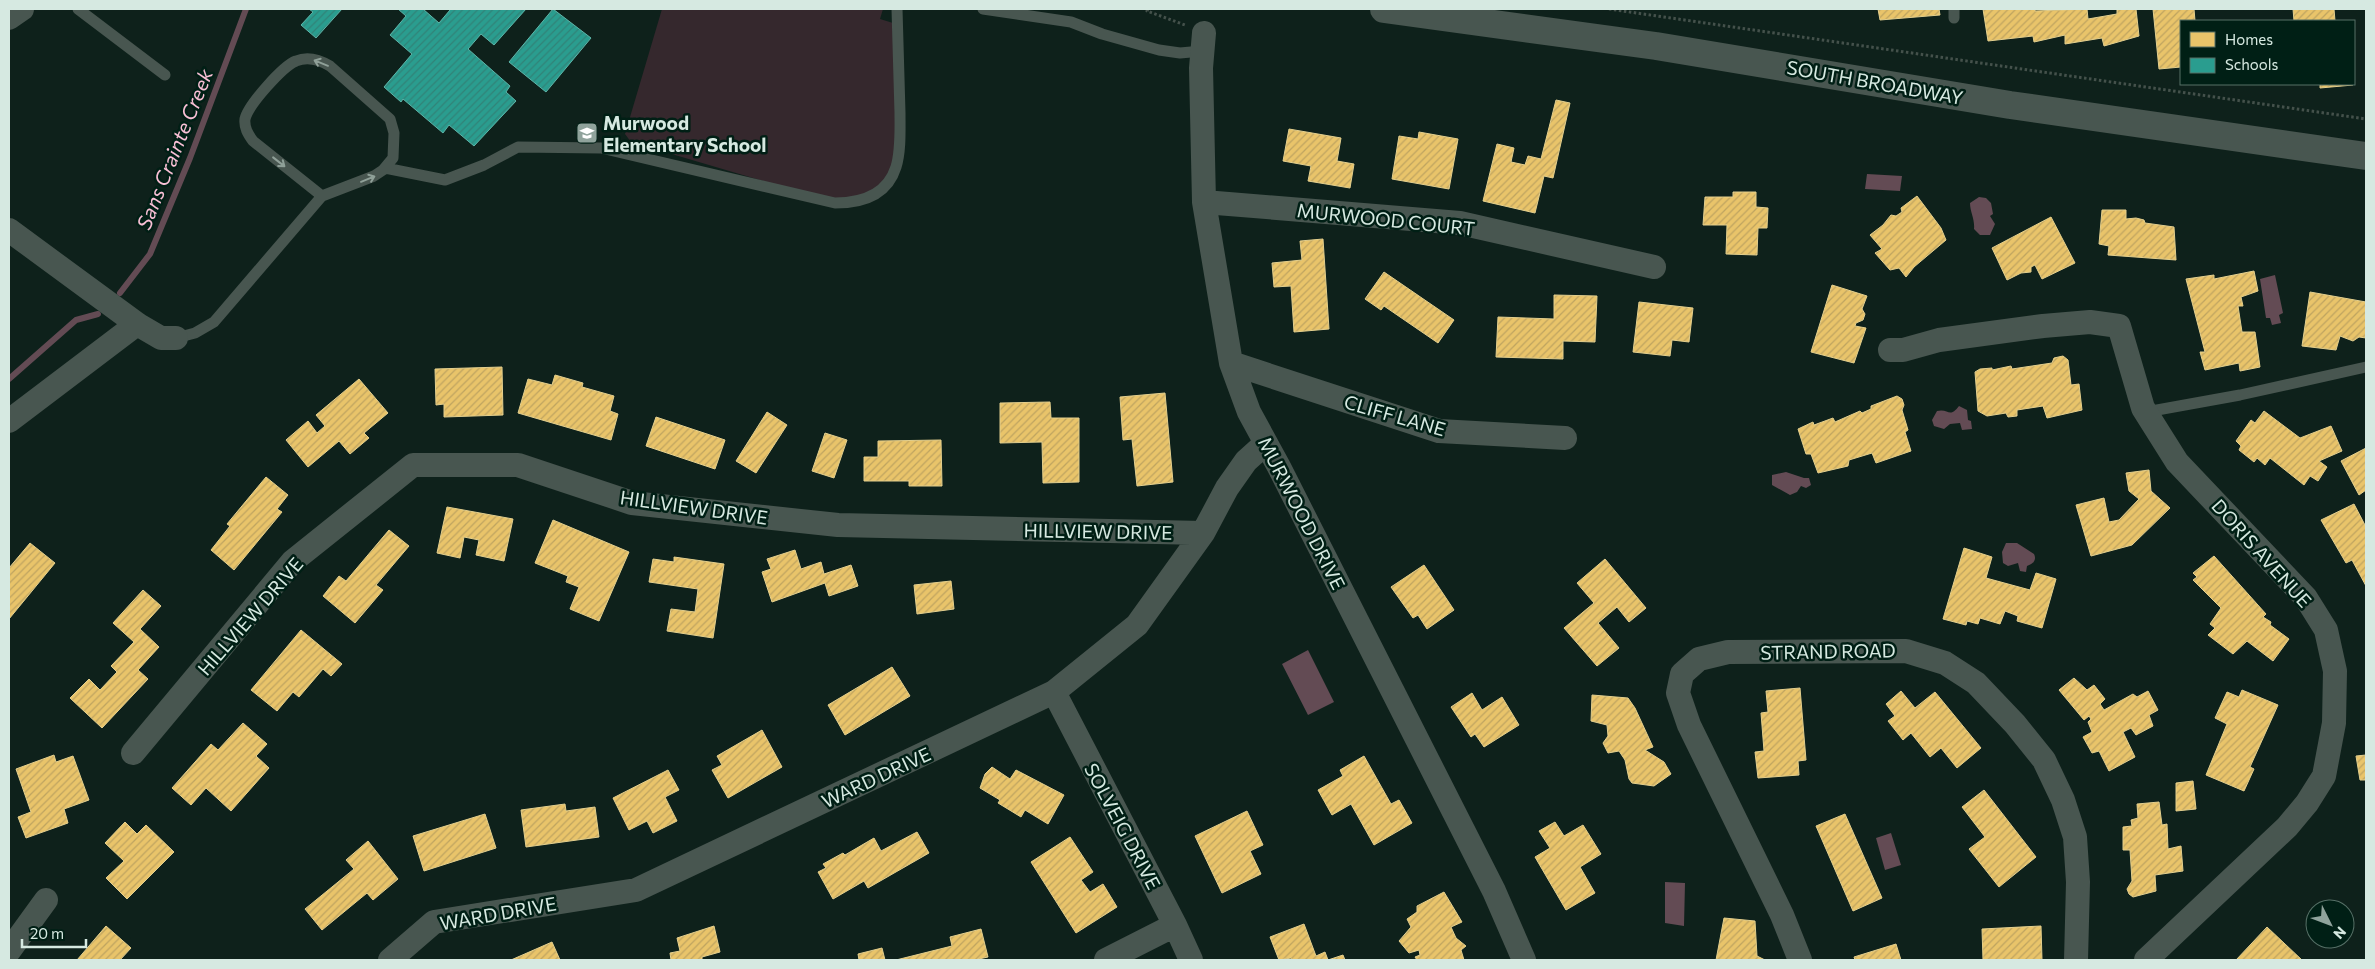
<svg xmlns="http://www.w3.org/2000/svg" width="2375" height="969" font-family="Commissioner,sans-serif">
  <defs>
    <pattern id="homes-hatch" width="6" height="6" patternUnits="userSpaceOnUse" patternTransform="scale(1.25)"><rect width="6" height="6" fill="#e9c46a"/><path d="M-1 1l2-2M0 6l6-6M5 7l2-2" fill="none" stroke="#bfa460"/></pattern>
    <pattern id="schools-hatch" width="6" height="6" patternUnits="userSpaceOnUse" patternTransform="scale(1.25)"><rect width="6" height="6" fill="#2a9d8f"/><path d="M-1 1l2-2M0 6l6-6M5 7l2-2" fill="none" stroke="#318378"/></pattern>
  </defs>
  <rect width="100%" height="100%" fill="#0e211b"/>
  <!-- grass -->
  <path fill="#35282d" d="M662,9H883L880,19L893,23L898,159L878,192L843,200L787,188L631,142L625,134Z"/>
  <!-- water -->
  <path fill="#634b54" d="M1867,174L1902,176L1900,191L1865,189Z
    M1979,197L1986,198L1991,203L1993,214L1990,216L1995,224L1990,235H1980L1974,229C1975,219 1970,212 1970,203Z
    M2275,275L2283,313L2279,315L2281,323L2272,325L2270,318H2266L2260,279Z
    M1959,406L1967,410L1968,420L1971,421L1972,429L1962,430L1960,423L1950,424L1944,429L1934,426L1932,420L1937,411C1949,408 1949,419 1959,406Z
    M1786,472L1804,478H1809L1811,485L1806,488L1801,486L1797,492L1790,495L1772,485V475Z
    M2006,543H2017L2034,554C2037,560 2033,564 2027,566L2026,572L2020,571L2018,563L2008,566L2003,563L2002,552Z
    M1308,650L1334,702L1308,715L1282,664Z
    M1891,833L1901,865L1885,870L1876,838Z
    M1665,882L1685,883L1684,926L1665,923Z"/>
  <!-- homes -->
  <path fill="url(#homes-hatch)" stroke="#e3cf8e" d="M1878,9H1939L1940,15L1880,20Z
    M1983,9H2035V11L2087,9L2088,19L2117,14V9H2136L2139,36L2104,46L2102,38L2065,44V35L2034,42L2033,36L1988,41Z
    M2153,9H2194L2195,21H2181V67L2159,69Z
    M2293,9H2334L2335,21H2294Z
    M2320,84H2353V85L2320,88Z
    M1556,100L1570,103L1553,178L1544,176L1535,213L1483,201L1497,144L1514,148L1511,162L1525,165L1528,156L1541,159Z
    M1289,129L1341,138L1337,161L1354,164L1350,188L1308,181L1311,166L1283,161Z
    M1419,132L1458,139L1449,189L1392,179L1399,136L1418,139Z
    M1733,192H1756V207L1768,208L1767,228H1758L1757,255L1726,254L1727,225H1703L1705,197H1733Z
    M1917,196L1941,228L1946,240L1914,267L1906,277L1899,268L1890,270L1875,253L1882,249L1870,235L1883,225L1891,215L1896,216L1902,212L1901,208Z
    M2102,210H2126V219L2136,218L2144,220L2145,223L2174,227L2176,260L2108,255L2109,246L2099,244Z
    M2051,217L2075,263L2042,279L2035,265L2031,267V272L2021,273L2007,280L1992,248Z
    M1323,239L1329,329L1294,332L1291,286L1274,287L1272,263L1302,260L1300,241Z
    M2254,271L2258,291L2241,297L2243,306H2238L2242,332H2255L2260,367L2240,371L2239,363L2205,370L2200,352H2205L2186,279L2214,275V279Z
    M1384,272L1454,320L1438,343L1384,306L1381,310L1365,299Z
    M1832,285L1867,296L1862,309L1865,314L1863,320L1856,323L1855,326L1866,328L1854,363L1811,352Z
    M2310,292L2366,302V338L2359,337L2353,341L2340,336L2336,350L2302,346Z
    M1554,295L1597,296L1595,342L1563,341V359L1496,357L1498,317L1554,319Z
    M1639,302L1693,308L1689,342L1672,340L1670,356L1633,352Z
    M2063,356L2068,360L2071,385L2079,384L2082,410L2047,418L2043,406L2017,410V416L2008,417L2006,413L1987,416L1978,411L1975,372L1980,369L1992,368V370L2011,366L2012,369L2052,363L2054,358Z
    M502,367L503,415L444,417V404L436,405L435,369Z
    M555,375L583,383L582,387L614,396L610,411L618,414L611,440L518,413L528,379L552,385Z
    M359,379L388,413L364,433L369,438L350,454L339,441L308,467L286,440L308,421L317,433L325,426L316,415Z
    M1165,393L1173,482L1137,486L1132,439L1123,440L1120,397Z
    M1897,396L1902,399L1904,405L1902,410L1908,430L1905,432L1911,451L1876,463L1872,453L1849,460L1848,466L1818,473L1811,454H1806L1798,429L1813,422L1814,425L1833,418L1835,422L1860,411L1862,413L1871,409V406Z
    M1050,402L1051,418H1079V482L1043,483L1042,442L1000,443V403Z
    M2264,411L2300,438L2331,426L2342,451L2319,461L2327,467L2318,481L2310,476L2304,485L2270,458L2265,465L2257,458L2254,462L2239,450L2241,446L2236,441L2251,420L2255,423Z
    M767,412L787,425L756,473L736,461Z
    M656,417L725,440L715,469L646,446Z
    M825,433L847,440L834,478L812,471Z
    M941,440L942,486H909V481H864V457H878V441Z
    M2366,448V490L2359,495L2341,461Z
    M2149,470L2151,491L2170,508L2132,545L2091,556L2076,505L2104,498L2109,522L2119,520L2139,499L2129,491L2126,473Z
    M266,477L288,495L277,509L282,512L234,570L211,550L230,526L227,524Z
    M2354,504L2366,527V586L2352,560L2346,563L2321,520Z
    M447,507L513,519L504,561L476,555L479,540L464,537L460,558L437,553Z
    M553,520L629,552L599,621L570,609L579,587L566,582L568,576L535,563Z
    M389,530L409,546L376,585L383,590L355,623L323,596L339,576L346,581Z
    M30,543L55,563L9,619V568Z
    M1964,548L1992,557L1986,578L2030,590L2036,573L2056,579L2042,628L2017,621L2018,616L2005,611L2000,624L1980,618L1978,624L1967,621L1966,625L1943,619Z
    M795,550L801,569L821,562L824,574L851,565L858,586L829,596L825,583L772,602L762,572L771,569L767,559Z
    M2214,556L2266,614L2263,617L2271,622L2270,625L2289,639L2273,661L2247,641L2233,654L2208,635L2215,628L2210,624L2221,608L2193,580L2197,577L2193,573Z
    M674,557L724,564L713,638L667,631L671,609L695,612L698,589L649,582L653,559L674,562Z
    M1605,559L1646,608L1629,622L1617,607L1598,623L1619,648L1597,666L1564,628L1594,603L1577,583Z
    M1424,565L1454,610L1427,629L1418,615L1413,618L1391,587Z
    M951,581L954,609L917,614L914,585Z
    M143,590L161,606L140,629L159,647L138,670L148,679L102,728L70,698L89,679L100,690L117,672L111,666L134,642L113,623Z
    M301,630L342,664L331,676L323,669L299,697L293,692L277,711L251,690Z
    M892,667L910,696L845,735L828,705Z
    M2074,678L2087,690L2094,685L2105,699L2100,704L2104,710L2133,694L2137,697L2148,691L2158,710L2149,715L2153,726L2136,735L2131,728L2123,732L2135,757L2109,771L2099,751L2092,753L2083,737L2092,732L2088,722L2091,719L2089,716L2084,720L2059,690Z
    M1800,688L1806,760L1798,761L1799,775L1758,778L1755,752L1764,751L1761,713L1768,712L1766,691Z
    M2242,690L2278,705L2250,767L2254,769L2244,791L2206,775L2227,724L2215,718L2227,692L2239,697Z
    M1901,691L1915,708L1935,692L1981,748L1957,768L1941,748L1930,757L1911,733L1903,740L1888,721L1895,716L1886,704Z
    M1472,693L1482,710L1502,697L1519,725L1484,747L1475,734L1471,737L1451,707Z
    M1592,695L1628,698L1635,708L1653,747L1645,750L1664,762L1671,774L1654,786L1632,783L1629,779L1625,760L1619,751L1608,753L1603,743L1608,736L1607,725L1591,721Z
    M243,723L267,744L256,756L269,768L231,811L206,788L191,805L172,788L211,744L218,750Z
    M762,730L782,767L728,798L712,770L722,765L717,756Z
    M54,755L56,762L73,756L89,800L64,809L68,823L26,838L18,817L31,812L16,769Z
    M2366,755V780H2360L2356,756Z
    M1364,756L1391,804L1399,800L1412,823L1374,845L1351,804L1332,815L1318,790L1343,776L1340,770Z
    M992,767L1010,779L1016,770L1064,795L1048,824L1025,810L1021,817L998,803L1000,800L980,788L985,774Z
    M668,770L679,790L665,797L677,821L653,833L647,821L629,830L613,798Z
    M2193,781L2196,809L2176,811V783Z
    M1984,790L2036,857L1999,887L1969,849L1985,837L1962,807Z
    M2159,802L2162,825L2167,824L2168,849L2181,846L2183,871L2155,875L2156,891L2133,897L2129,894L2127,889L2132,881L2130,850H2123V827L2132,826L2131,820L2138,818L2137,804Z
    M565,804L566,811L595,807L599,837L526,847L521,810Z
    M1247,811L1263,845L1250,851L1261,874L1222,893L1195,836Z
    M485,814L496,848L424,871L413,836Z
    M1845,814L1882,898L1853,911L1816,826Z
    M125,822L137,834L146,825L174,852L127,899L106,878L124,861L105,843Z
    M1555,822L1564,836L1583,825L1601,854L1580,867L1595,893L1566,910L1535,857L1550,848L1539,831Z
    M917,832L929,853L868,888L864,881L833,899L818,872L826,868L823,864L843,853L845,855L874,838L881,851Z
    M1070,837L1093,872L1081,880L1090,892L1103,884L1117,907L1076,933L1031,862Z
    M368,841L398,879L373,900L367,893L322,930L305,909L354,869L346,860Z
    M1444,892L1462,922L1451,927L1456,938L1466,946L1461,950L1464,960H1417L1415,957L1420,955L1419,950L1409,953L1399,941L1411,927L1407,919L1417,912V906Z
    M1724,918L1755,921L1757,956L1765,960H1716Z
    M1304,924L1316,956L1325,952L1328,960L1343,955L1345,960H1292L1291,958L1279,960L1270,937Z
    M106,926L131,948L120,960H77Z
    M714,926L720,952L702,957V960H671L670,953L680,951L677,938Z
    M2041,926L2042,960H1983L1982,929Z
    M2267,927L2302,960H2236Z
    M981,929L988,957L974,960H896L952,946L950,937Z
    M552,942L560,960H511Z
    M1896,944L1901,960H1855L1854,957Z
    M882,948L885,960H859L858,954Z"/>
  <!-- schools -->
  <path fill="url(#schools-hatch)" stroke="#5eb4a8" d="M309,9H342L316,38L301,25L313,12Z
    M398,9H423L439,23L450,10L448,9H526L494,45L481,34L468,49L510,86L506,92L516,101L474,146L449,125L443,133L403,99L401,102L384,87L412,54L390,35L406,16Z
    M553,9L591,38L546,92L509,62Z"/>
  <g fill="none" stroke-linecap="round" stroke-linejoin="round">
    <!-- stream -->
    <path stroke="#634b54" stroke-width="6" d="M120,293L150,254L190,158L246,9
      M9,379L76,320L98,314"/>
    <!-- path -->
    <path stroke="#44514b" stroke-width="3" stroke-dasharray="2.5 2.5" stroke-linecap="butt" d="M1148,9L1147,11L1185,25
      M1609,9L2366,119"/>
    <!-- lane -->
    <path stroke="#485650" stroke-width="11" d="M78,9L165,75
      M983,9L1071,22L1102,34L1159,50L1180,53L1202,51
      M1954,18V9
      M385,168L445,180L484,165L518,147L601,148L835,203C861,203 887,196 896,167C901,151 900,130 900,113C899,78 898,44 897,9
      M176,338L195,333L214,322L322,196L374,176L383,170L393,158L394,133L390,119L330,66C320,60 308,56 296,61C283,66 248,105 245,119C244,128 248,134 253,141L322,196
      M2146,412L2240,395L2366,367"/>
    <!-- street -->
    <path stroke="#485650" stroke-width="24" d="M9,18L22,9
      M1204,33L1201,68L1204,202L1231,363L1249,412L1279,467L1494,891L1524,960
      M1204,202L1460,223L1654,267
      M9,230L137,324L161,338H176
      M1890,350H1903L1939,340L2043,326L2090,322L2119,326L2143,408L2177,462L2306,598L2326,630L2335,671L2334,723L2324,776L2307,803L2287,827L2146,960
      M1231,363L1439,431L1565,438
      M9,421L137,324
      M1054,692L1175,925L1191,960
      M133,753L293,561L413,465H518L632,503L838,525L1203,533
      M9,951L46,900
      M390,960L434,922L636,890L1054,692L1137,625L1203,533L1227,488L1246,461L1266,443
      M1106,960L1175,925
      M1800,960L1782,915L1689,725L1678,693L1682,674L1699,659L1728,652L1906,651L1945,663L1976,683L2015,724L2044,760L2063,800L2075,837L2078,882L2076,960"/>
    <!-- secondary -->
    <path stroke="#485650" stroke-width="28" d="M1384,9L1656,46L2010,105L2366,156"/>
  </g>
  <!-- one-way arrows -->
  <defs><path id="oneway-shaft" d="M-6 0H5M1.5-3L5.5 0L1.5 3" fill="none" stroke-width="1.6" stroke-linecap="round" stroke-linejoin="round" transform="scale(1.25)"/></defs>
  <g stroke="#8fa098">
    <use href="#oneway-shaft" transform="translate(321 63) rotate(-158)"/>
    <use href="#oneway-shaft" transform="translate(279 162) rotate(38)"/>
    <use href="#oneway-shaft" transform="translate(368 179) rotate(-22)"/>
  </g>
  <!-- icons -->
  <defs>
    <g id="school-square" transform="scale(1.125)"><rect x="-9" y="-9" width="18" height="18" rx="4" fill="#90a39c" stroke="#001f15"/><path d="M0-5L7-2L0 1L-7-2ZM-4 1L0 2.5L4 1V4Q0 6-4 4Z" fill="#fff"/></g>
  </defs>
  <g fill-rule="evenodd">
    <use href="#school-square" x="587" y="133"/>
  </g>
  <g text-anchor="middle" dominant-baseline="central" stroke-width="5" stroke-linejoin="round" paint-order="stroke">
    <!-- street labels -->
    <g font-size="19" fill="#d6e9e1" stroke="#001f15">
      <text transform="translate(1875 82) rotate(10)">SOUTH BROADWAY</text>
      <text transform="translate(1386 219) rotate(6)">MURWOOD COURT</text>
      <text transform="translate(1395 415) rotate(16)">CLIFF LANE</text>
      <text transform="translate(694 507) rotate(8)">HILLVIEW DRIVE</text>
      <text transform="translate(1302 513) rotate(63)">MURWOOD DRIVE</text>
      <text transform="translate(1098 531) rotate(1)">HILLVIEW DRIVE</text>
      <text transform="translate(2262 553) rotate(48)">DORIS AVENUE</text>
      <text transform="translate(250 616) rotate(-49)">HILLVIEW DRIVE</text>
      <text transform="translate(1828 651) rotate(-1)">STRAND ROAD</text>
      <text transform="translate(876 777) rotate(-25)">WARD DRIVE</text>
      <text transform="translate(1123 826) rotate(62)">SOLVEIG DRIVE</text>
      <text transform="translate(498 913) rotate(-10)">WARD DRIVE</text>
    </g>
    <!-- poi labels -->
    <g font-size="19" font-weight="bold" fill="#d6e9e1" stroke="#001f15" text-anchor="start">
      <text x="603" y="122">Murwood<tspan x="603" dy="22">Elementary School</tspan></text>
    </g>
    <!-- water labels -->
    <g font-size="20" font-style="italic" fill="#f9c0d6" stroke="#001f15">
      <text transform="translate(174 149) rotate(-68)">Sans Crainte Creek</text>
    </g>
  </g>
  <!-- border -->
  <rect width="2375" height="969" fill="none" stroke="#d6e9e1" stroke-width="20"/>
  <!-- legend -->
  <rect x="2180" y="20" width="175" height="65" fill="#001f15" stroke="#567067"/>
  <rect x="2190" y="32" width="25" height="15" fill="#e9c46a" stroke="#567067"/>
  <text x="2225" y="45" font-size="15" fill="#d6e9e1">Homes</text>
  <rect x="2190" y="58" width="25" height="15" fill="#2a9d8f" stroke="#567067"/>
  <text x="2225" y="70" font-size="15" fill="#d6e9e1">Schools</text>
  <!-- north arrow -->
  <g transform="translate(2330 924) rotate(132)"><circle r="24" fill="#001f15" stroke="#567067"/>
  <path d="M0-4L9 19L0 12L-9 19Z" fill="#90a39c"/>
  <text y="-8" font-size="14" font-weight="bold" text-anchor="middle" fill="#d6e9e1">N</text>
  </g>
  <!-- scale -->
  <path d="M22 939v8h64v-8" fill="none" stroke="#d6e9e1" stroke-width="2.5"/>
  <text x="30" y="939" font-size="15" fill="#d6e9e1" stroke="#001f15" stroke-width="4" paint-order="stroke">20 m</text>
</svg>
